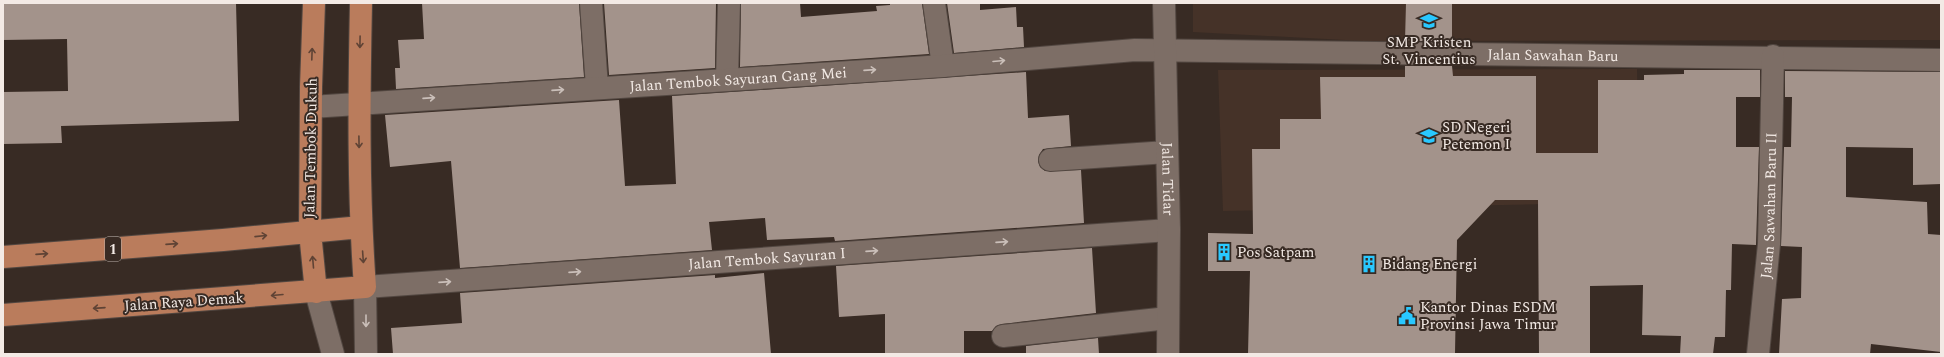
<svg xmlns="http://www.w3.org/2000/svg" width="1944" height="357" font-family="Spectral,serif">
  <rect width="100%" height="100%" fill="#382b24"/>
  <!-- built -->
  <path fill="#453228" d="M1193,3H1941V29L1940,40L1364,41L1193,32Z
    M1637,69L1640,202L1223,211L1218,70Z"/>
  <!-- building -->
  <path fill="#a3938b" d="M3,3H236L239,121L61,126L62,143L3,144V92L68,91L67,39L3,40Z
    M422,3H579L584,77L396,89L395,68H400L398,40L424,39Z
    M604,3H716L715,68L609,75Z
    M741,3H800L801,17L877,11L876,6L890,5V3H922L929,54L740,67Z
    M947,3H980V10L1016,7L1017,27H1023L1024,47L954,53Z
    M1406,3H1452V41H1405Z
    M1405,66H1452L1453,76H1536V153H1598V80H1644V75L1684,74V70H1760V97H1736V147H1759L1756,245L1732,244L1731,290H1726L1725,337H1715L1713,354H1680L1681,336L1642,335L1643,285L1590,286V354H1539L1538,200H1495L1457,240L1455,354H1248L1250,271H1208V233L1253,234L1252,149H1280V119H1321L1320,77H1405Z
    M1785,71L1941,72V184L1913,185V148L1846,147V197L1927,202L1928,234L1941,235V352L1871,344L1870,354H1779L1782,299L1801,298L1802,247L1781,246L1784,147H1791L1792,97H1785Z
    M1026,72L1028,118L1069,115L1071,146L1043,149L1039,155L1038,161L1040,167L1045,171L1081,170L1084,223L835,241L834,237L767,240L765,218L709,222L712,250L460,268L451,161L390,167L385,115L619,100L625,186L676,184L672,96Z
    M1092,248L1096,313L1002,324L996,326L992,331H964V354H885V314L839,317L836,266Z
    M764,273L771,354H393L391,328L462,323L460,293L715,275V278Z
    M1098,338L1099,354H1026V346Z"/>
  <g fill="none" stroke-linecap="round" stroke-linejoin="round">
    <!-- minor casing -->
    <g stroke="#524741" stroke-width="24">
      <g id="minor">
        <path d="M591,3L597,87"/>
        <path d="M934,3L943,66"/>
        <path d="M727,80L729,3"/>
        <path id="s1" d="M311,107L943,66L1135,50L1941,60"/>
        <path d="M1050,160L1167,152"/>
        <path id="s2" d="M365,287L1169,230"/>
        <path d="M1003,336L1168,318"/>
        <path id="s3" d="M1758,354L1769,244L1773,56"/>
      </g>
    </g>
    <!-- tertiary casing -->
    <g stroke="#524741" stroke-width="24">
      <g id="tertiary">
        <path id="s4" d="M1164,3L1169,230L1168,354"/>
        <path d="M365,287L366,354"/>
        <path d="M316,292L333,354"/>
      </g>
    </g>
    <!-- trunk casing -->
    <g stroke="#524741" stroke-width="24">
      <path id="trunk" d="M314,3L311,87L310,232L316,292
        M3,257L223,240L361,227
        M3,315L365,287C358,193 359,98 361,3"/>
    </g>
    <!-- minor -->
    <use href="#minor" stroke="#7d6e66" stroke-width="22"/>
    <!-- tertiary -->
    <use href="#tertiary" stroke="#7d6e66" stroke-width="22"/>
    <!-- trunk -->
    <use href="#trunk" stroke="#ba7c5c" stroke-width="22"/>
  </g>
  <!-- one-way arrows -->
  <defs><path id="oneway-shaft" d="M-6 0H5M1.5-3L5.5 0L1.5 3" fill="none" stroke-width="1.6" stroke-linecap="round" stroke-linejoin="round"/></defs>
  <g stroke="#5f4335">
    <use href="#oneway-shaft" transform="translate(360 42) rotate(91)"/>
    <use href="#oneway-shaft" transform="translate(312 54) rotate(-88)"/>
    <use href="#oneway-shaft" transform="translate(359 142) rotate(89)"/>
    <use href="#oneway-shaft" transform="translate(261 236) rotate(-6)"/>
    <use href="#oneway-shaft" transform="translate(172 244) rotate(-4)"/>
    <use href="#oneway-shaft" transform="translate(42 254) rotate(-4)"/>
    <use href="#oneway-shaft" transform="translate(363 257) rotate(86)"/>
    <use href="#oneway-shaft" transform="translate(313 262) rotate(-95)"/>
    <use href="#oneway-shaft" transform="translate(277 295) rotate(175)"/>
    <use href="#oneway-shaft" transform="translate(99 308) rotate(176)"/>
  </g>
  <g stroke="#cabfb9">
    <use href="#oneway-shaft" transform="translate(999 61) rotate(-5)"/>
    <use href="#oneway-shaft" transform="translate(870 70) rotate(-4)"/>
    <use href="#oneway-shaft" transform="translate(558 90) rotate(-4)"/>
    <use href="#oneway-shaft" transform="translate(429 98) rotate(-4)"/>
    <use href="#oneway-shaft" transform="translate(1002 242) rotate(-4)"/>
    <use href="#oneway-shaft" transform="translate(872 251) rotate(-4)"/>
    <use href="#oneway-shaft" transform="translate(575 272) rotate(-4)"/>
    <use href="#oneway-shaft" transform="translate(445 282) rotate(-4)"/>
    <use href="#oneway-shaft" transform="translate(366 321) rotate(90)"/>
  </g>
  <!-- icons -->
  <defs>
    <g id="school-bare" transform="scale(1.38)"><path d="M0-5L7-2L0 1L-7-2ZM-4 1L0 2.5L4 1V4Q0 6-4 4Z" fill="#29c8ff" stroke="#382b24" stroke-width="2.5" paint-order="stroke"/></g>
    <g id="building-bare" transform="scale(1.38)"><path d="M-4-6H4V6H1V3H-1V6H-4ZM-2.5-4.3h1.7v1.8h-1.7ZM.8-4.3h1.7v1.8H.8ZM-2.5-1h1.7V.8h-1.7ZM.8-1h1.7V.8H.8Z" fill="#29c8ff" stroke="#382b24" stroke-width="2.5" paint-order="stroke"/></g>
    <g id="civic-bare" transform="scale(1.38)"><path d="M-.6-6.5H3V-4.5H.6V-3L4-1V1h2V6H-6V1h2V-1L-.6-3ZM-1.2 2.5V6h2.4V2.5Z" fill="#29c8ff" stroke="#382b24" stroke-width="2.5" paint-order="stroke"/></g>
  </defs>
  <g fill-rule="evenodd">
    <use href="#school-bare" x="1429" y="21"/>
    <use href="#school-bare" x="1429" y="136"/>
    <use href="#building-bare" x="1224" y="252"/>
    <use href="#building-bare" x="1369" y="264"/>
    <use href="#civic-bare" x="1407" y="316"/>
  </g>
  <g text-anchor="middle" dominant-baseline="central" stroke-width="4" stroke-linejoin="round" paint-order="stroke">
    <!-- shield labels -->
    <rect fill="#382b24" stroke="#bbb1ab" stroke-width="1" x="105" y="237" width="16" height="24" rx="3"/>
    <g font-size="14" font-weight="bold" fill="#f3eae5">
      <text x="113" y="249">1</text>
    </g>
    <!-- poi labels -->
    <g font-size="15" fill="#f3eae5" stroke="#382b24" text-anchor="start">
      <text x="1429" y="42" text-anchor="middle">SMP Kristen<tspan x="1429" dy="17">St. Vincentius</tspan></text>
      <text x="1442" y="127">SD Negeri<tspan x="1442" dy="17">Petemon I</tspan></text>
      <text x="1237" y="252">Pos Satpam</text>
      <text x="1382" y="264">Bidang Energi</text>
      <text x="1420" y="307">Kantor Dinas ESDM<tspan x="1420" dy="17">Provinsi Jawa Timur</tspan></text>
    </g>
    <!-- street labels -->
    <g font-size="15" fill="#f3eae5" stroke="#382b24">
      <text stroke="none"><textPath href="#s1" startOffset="1244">Jalan Sawahan Baru</textPath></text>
      <text stroke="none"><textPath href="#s1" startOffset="428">Jalan Tembok Sayuran Gang Mei</textPath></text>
      <text transform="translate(311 148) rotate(-89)">Jalan Tembok Dukuh</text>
      <text stroke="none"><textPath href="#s4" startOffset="176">Jalan Tidar</textPath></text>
      <text stroke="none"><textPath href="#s3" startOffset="149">Jalan Sawahan Baru II</textPath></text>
      <text stroke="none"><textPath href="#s2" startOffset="403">Jalan Tembok Sayuran I</textPath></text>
      <text transform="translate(184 302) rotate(-4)">Jalan Raya Demak</text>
    </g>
  </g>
  <!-- border -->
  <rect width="1944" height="357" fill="none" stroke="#f3eae5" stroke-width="8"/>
</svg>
